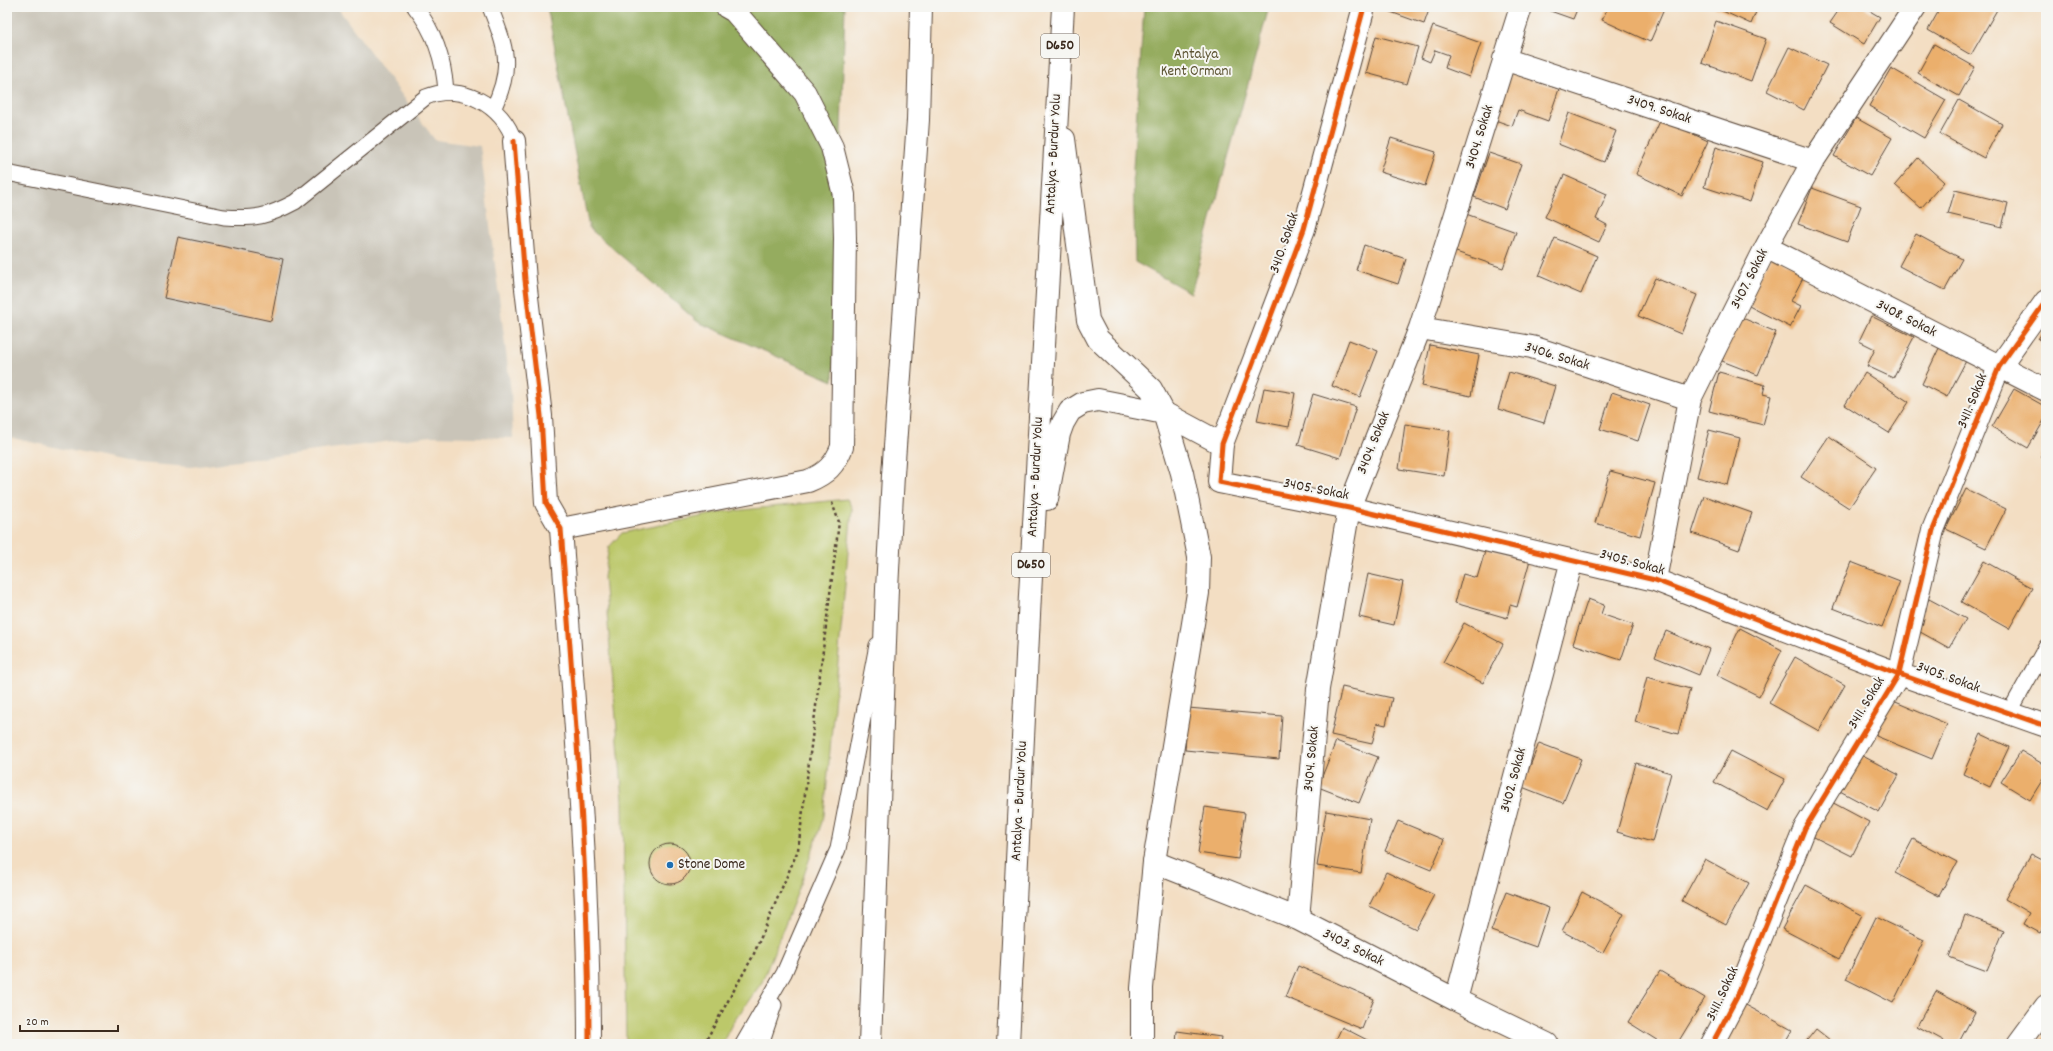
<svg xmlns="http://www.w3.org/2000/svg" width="2053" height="1051" font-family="Dekko,sans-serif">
  <rect width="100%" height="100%" fill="#f6f6f2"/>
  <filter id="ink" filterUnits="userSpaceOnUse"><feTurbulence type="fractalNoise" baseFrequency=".025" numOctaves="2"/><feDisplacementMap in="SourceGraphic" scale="8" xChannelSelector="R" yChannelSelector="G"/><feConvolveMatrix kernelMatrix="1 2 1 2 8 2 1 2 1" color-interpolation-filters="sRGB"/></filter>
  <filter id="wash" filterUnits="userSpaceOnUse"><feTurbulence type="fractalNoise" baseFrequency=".012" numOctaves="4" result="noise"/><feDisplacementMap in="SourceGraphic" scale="16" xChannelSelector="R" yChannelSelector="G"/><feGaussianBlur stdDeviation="0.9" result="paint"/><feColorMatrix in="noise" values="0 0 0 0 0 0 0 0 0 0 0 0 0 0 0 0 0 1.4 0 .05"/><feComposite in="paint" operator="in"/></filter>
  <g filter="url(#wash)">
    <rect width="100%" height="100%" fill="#f3dec3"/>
    <!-- industrial -->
    <path fill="#c9c4b8" d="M7,7H337L435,140L480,146L511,392L513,438L431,436L191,467L124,462L7,437Z"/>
    <!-- green -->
    <path fill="#bcc86a" stroke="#7c7944" d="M847,499L852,508L824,816L802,881L762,982L732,1024L722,1044H626L623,800L604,577L609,547L622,533L723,512Z"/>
    <!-- forest -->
    <path fill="#95ac5e" stroke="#686b3e" d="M547,7H845L833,381L698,322L589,228Z
      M1144,7H1269L1191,293L1135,262L1133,168Z"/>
    <g id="blocks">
      <!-- building -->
      <path fill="#ebaf6c" d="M1385,7H1430L1424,24L1385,10Z
        M1539,7H1578L1573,19Z
        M1608,7H1665L1650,42L1602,20Z
        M1714,7H1758L1751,24Z
        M1841,7H1863L1880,17L1864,44L1830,23Z
        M1941,7H1997L1998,8L1971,55L1928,30Z
        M1716,21L1766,39L1751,81L1702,63Z
        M1433,26L1481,43L1469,77L1445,68L1449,55L1435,50L1430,62L1421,58Z
        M1376,36L1418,47L1407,84L1366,73Z
        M1934,44L1975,67L1959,96L1918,73Z
        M1789,47L1827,65L1804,110L1767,91Z
        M1891,68L1946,100L1924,138L1869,106Z
        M1511,73L1559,89L1548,121L1518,110L1512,126L1495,120Z
        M1959,100L2002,124L1984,158L1940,134Z
        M1569,113L1616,131L1604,162L1558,144Z
        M1856,118L1892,138L1870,176L1834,156Z
        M1661,119L1708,141L1682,196L1636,174Z
        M1391,138L1436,152L1425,186L1380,172Z
        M1716,147L1763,162L1750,202L1704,187Z
        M1489,153L1521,164L1505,209L1474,197Z
        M1918,158L1944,182L1921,208L1895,185Z
        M1564,175L1607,194L1596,219L1607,225L1599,242L1545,217Z
        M1812,188L1861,206L1847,242L1798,224Z
        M1955,190L2008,203L2002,227L1948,214Z
        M1466,214L1516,232L1503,268L1453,251Z
        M1916,234L1962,259L1945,290L1899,266Z
        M178,237L283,259L271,321L164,298Z
        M1555,238L1597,256L1581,294L1539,276Z
        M1364,245L1406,259L1398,284L1356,270Z
        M1772,254L1806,272L1791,301L1801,306L1790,327L1745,304Z
        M1655,278L1697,295L1681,334L1638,316Z
        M1871,316L1914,337L1893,378L1867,366L1875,349L1859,341Z
        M1740,317L1776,332L1758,375L1722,361Z
        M2046,327V345L2038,339Z
        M1349,340L1378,351L1360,397L1332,386Z
        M1430,345L1479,355L1471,396L1422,386Z
        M1940,346L1967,359L1947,397L1922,384Z
        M1509,372L1555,386L1544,423L1498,409Z
        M1719,372L1765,385L1763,394L1771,396L1763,425L1709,411Z
        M1865,373L1909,402L1889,433L1845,405Z
        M1264,388L1295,393L1289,427L1257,421Z
        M2014,389L2046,407V417L2028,448L1992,427Z
        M1612,392L1650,405L1638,441L1600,429Z
        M1313,394L1356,407L1340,458L1298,445Z
        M1405,424L1450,431L1444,476L1399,469Z
        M1709,430L1740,438L1728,485L1697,477Z
        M1829,436L1876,468L1849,508L1801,477Z
        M2046,447V460L2040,457Z
        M1610,471L1655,483L1640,536L1595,523Z
        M1966,489L2006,509L1986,548L1946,529Z
        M1704,496L1752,513L1739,550L1692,533Z
        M1486,548L1530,560L1517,607L1510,605L1507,618L1455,603L1463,574L1477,578Z
        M1984,561L2032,588L2009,629L1961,602Z
        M1851,562L1900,581L1882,627L1833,608Z
        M1368,574L1403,582L1394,625L1359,617Z
        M1588,599L1604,605L1601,614L1633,625L1621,660L1573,644Z
        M1929,599L1966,619L1949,648L1913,628Z
        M1464,623L1503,644L1483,683L1443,662Z
        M1740,628L1782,650L1759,696L1717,675Z
        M1666,631L1709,649L1699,675L1655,657Z
        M1795,657L1845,685L1819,731L1769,703Z
        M1647,677L1690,689L1678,734L1635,722Z
        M1342,687L1392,698L1386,725L1377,723L1372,744L1331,735Z
        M1891,700L1947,724L1932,759L1876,736Z
        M1188,708L1282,716L1279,759L1185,750Z
        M1981,734L2009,747L1990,787L1963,774Z
        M1336,741L1378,757L1359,803L1318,787Z
        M1539,743L1581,759L1563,803L1522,787Z
        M1731,751L1785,779L1768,811L1714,782Z
        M2021,751L2046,766V774L2030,800L2001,782Z
        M1857,753L1899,775L1879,812L1838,790Z
        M1636,763L1671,773L1652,842L1617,832Z
        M1824,798L1869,822L1852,856L1806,833Z
        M1205,807L1245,813L1238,859L1198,853Z
        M1326,811L1370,819L1361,873L1317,866Z
        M1398,821L1444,840L1431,870L1385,851Z
        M1913,839L1957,862L1939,896L1895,873Z
        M650 864a20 20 0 1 1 40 0a20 20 0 1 1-40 0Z
        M2031,854L2046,862V923L2040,933L2023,924L2029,913L2005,899Z
        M1705,859L1749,883L1726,925L1682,901Z
        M1386,872L1434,895L1416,929L1369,906Z
        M1806,885L1862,915L1839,959L1782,929Z
        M1506,892L1549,908L1536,947L1491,931Z
        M1582,892L1624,914L1603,953L1562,931Z
        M1965,915L2004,930L1987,971L1949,957Z
        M1876,917L1924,940L1893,1003L1846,979Z
        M1298,966L1374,999L1362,1029L1285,997Z
        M1660,971L1705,998L1677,1044H1663L1628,1022Z
        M1936,991L1975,1012L1958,1044H1950L1917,1026Z
        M1744,1004L1792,1030L1784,1044H1723Z
        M1342,1027L1373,1043L1372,1044H1334Z
        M1816,1029L1835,1044H1804Z
        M1177,1031L1221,1037L1220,1044H1176Z
        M2046,1035V1044H2039Z"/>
    </g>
  </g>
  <g filter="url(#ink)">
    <use href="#blocks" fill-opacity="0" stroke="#574537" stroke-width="1"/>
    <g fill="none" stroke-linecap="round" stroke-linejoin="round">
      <!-- lane casing -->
      <g stroke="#574537" stroke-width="17">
        <path id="lane" d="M415,7C435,32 444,60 446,92
          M490,7C506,48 514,66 493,109
          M7,173L224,217C255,219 267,217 295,202L426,97C461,82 504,106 514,141
          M2009,713L2046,647
          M743,1044L784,973L838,849L877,645
          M761,1044L774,1005"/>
      </g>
      <!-- street casing -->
      <g stroke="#574537" stroke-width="24">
        <path id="street" d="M1364,7L1304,229L1222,444L1219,482L1349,508L1655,580L1899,674L2046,726
          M1504,59L1813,161
          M514,141L525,280L541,416L546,503L561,529C574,701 589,872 589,1044
          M1766,247L2046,390
          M1420,328L1532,347L1690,399
          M561,529L808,481C826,474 835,465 842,447L845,239L844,195L832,147L805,93L734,11L727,7
          M1655,580L1690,399L1766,247L1813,161L1915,7
          M1298,919L1318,689L1349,508L1420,328L1521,7
          M1456,1000L1572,560
          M1142,1044V988L1154,862L1298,919L1456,1000L1547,1044
          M1712,1044L1737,997L1805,828L1899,674L1933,530L1999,367L2046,301
          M2018,1044L2046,1006"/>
      </g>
      <!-- highway casing -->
      <g stroke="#574537" stroke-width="24">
        <path id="highway" d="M1064,139L1088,320L1098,339L1151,389L1164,413L1182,473L1199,557L1198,593L1154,862
          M1047,499L1059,434L1063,423L1070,411L1083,403L1098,400L1164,413L1222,444
          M870,1044L887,589L893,475L918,120L921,7
          M1008,1044L1030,595L1063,7"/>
      </g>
      <!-- path -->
      <path stroke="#574537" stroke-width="2.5" stroke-dasharray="3 3" stroke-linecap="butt" d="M704,1044L753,956L798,850L839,522L831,500"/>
      <!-- lane -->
      <use href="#lane" stroke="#fff" stroke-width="15"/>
      <!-- street -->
      <use href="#street" stroke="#fff" stroke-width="22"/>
      <!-- highway -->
      <use href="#highway" stroke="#fff" stroke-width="22"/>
      <!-- cycleway casing -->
      <g stroke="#f6f6f2" stroke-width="8">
        <path id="cycleway" d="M1364,7L1304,229L1222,444L1219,482L1349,508L1655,580L1899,674L2046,726
          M514,141L525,280L541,416L546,503L561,529C574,701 589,872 589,1044
          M1712,1044L1737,997L1805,828L1899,674L1933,530L1999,367L2046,301"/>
      </g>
      <!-- cycleway -->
      <use href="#cycleway" stroke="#e8590c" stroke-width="5"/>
    </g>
  </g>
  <!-- markers -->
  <circle fill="#1f6fb2" stroke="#f6f6f2" stroke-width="1.5" cx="670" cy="865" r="4"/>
  <g text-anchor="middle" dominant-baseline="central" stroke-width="4" stroke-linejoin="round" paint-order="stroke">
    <!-- shield labels -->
    <g fill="#f6f6f2" stroke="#73675e" stroke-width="1">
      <rect x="1041" y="34" width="38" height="24" rx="3"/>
      <rect x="1012" y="553" width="38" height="24" rx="3"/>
    </g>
    <g font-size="14" font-weight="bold" fill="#3b2a1e">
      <text x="1060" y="46">D650</text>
      <text x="1031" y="565">D650</text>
    </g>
    <!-- park labels -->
    <g font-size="15" fill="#5b5231" stroke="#f6f6f2">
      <text x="1196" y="55">Antalya<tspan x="1196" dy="17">Kent Ormanı</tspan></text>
    </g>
    <!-- street labels -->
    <g font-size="15" fill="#3b2a1e" stroke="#f6f6f2">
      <text transform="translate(1659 110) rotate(18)">3409. Sokak</text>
      <text transform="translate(1480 137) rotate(-73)">3404. Sokak</text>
      <text transform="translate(1054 154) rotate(-87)">Antalya - Burdur Yolu</text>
      <text transform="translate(1285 243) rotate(-71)">3410. Sokak</text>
      <text transform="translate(1750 279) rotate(-63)">3407. Sokak</text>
      <text transform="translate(1906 319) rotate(27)">3408. Sokak</text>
      <text transform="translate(1557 357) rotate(17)">3406. Sokak</text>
      <text transform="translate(1973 401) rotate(-68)">3411. Sokak</text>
      <text transform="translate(1374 443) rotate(-68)">3404. Sokak</text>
      <text transform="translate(1036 477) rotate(-87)">Antalya - Burdur Yolu</text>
      <text transform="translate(1316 490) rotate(11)">3405. Sokak</text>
      <text transform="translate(1632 563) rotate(15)">3405. Sokak</text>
      <text transform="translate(1948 678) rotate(20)">3405. Sokak</text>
      <text transform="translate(1867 703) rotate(-59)">3411. Sokak</text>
      <text transform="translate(1312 759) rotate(-85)">3404. Sokak</text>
      <text transform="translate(1514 780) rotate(-75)">3402. Sokak</text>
      <text transform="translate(1020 801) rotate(-87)">Antalya - Burdur Yolu</text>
      <text transform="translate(1353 948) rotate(27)">3403. Sokak</text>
      <text transform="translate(1723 994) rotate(-65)">3411. Sokak</text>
    </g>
    <!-- poi labels -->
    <g font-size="15" fill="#3b2a1e" stroke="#f6f6f2" text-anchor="start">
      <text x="678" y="865">Stone Dome</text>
    </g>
  </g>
  <!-- margin -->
  <rect width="2053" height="1051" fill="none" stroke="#f6f6f2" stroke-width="24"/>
  <!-- scale -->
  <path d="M20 1025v6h98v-6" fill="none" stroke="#3b2a1e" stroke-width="2"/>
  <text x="26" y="1025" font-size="12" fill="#3b2a1e" stroke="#f6f6f2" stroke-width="3" paint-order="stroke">20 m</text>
</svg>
